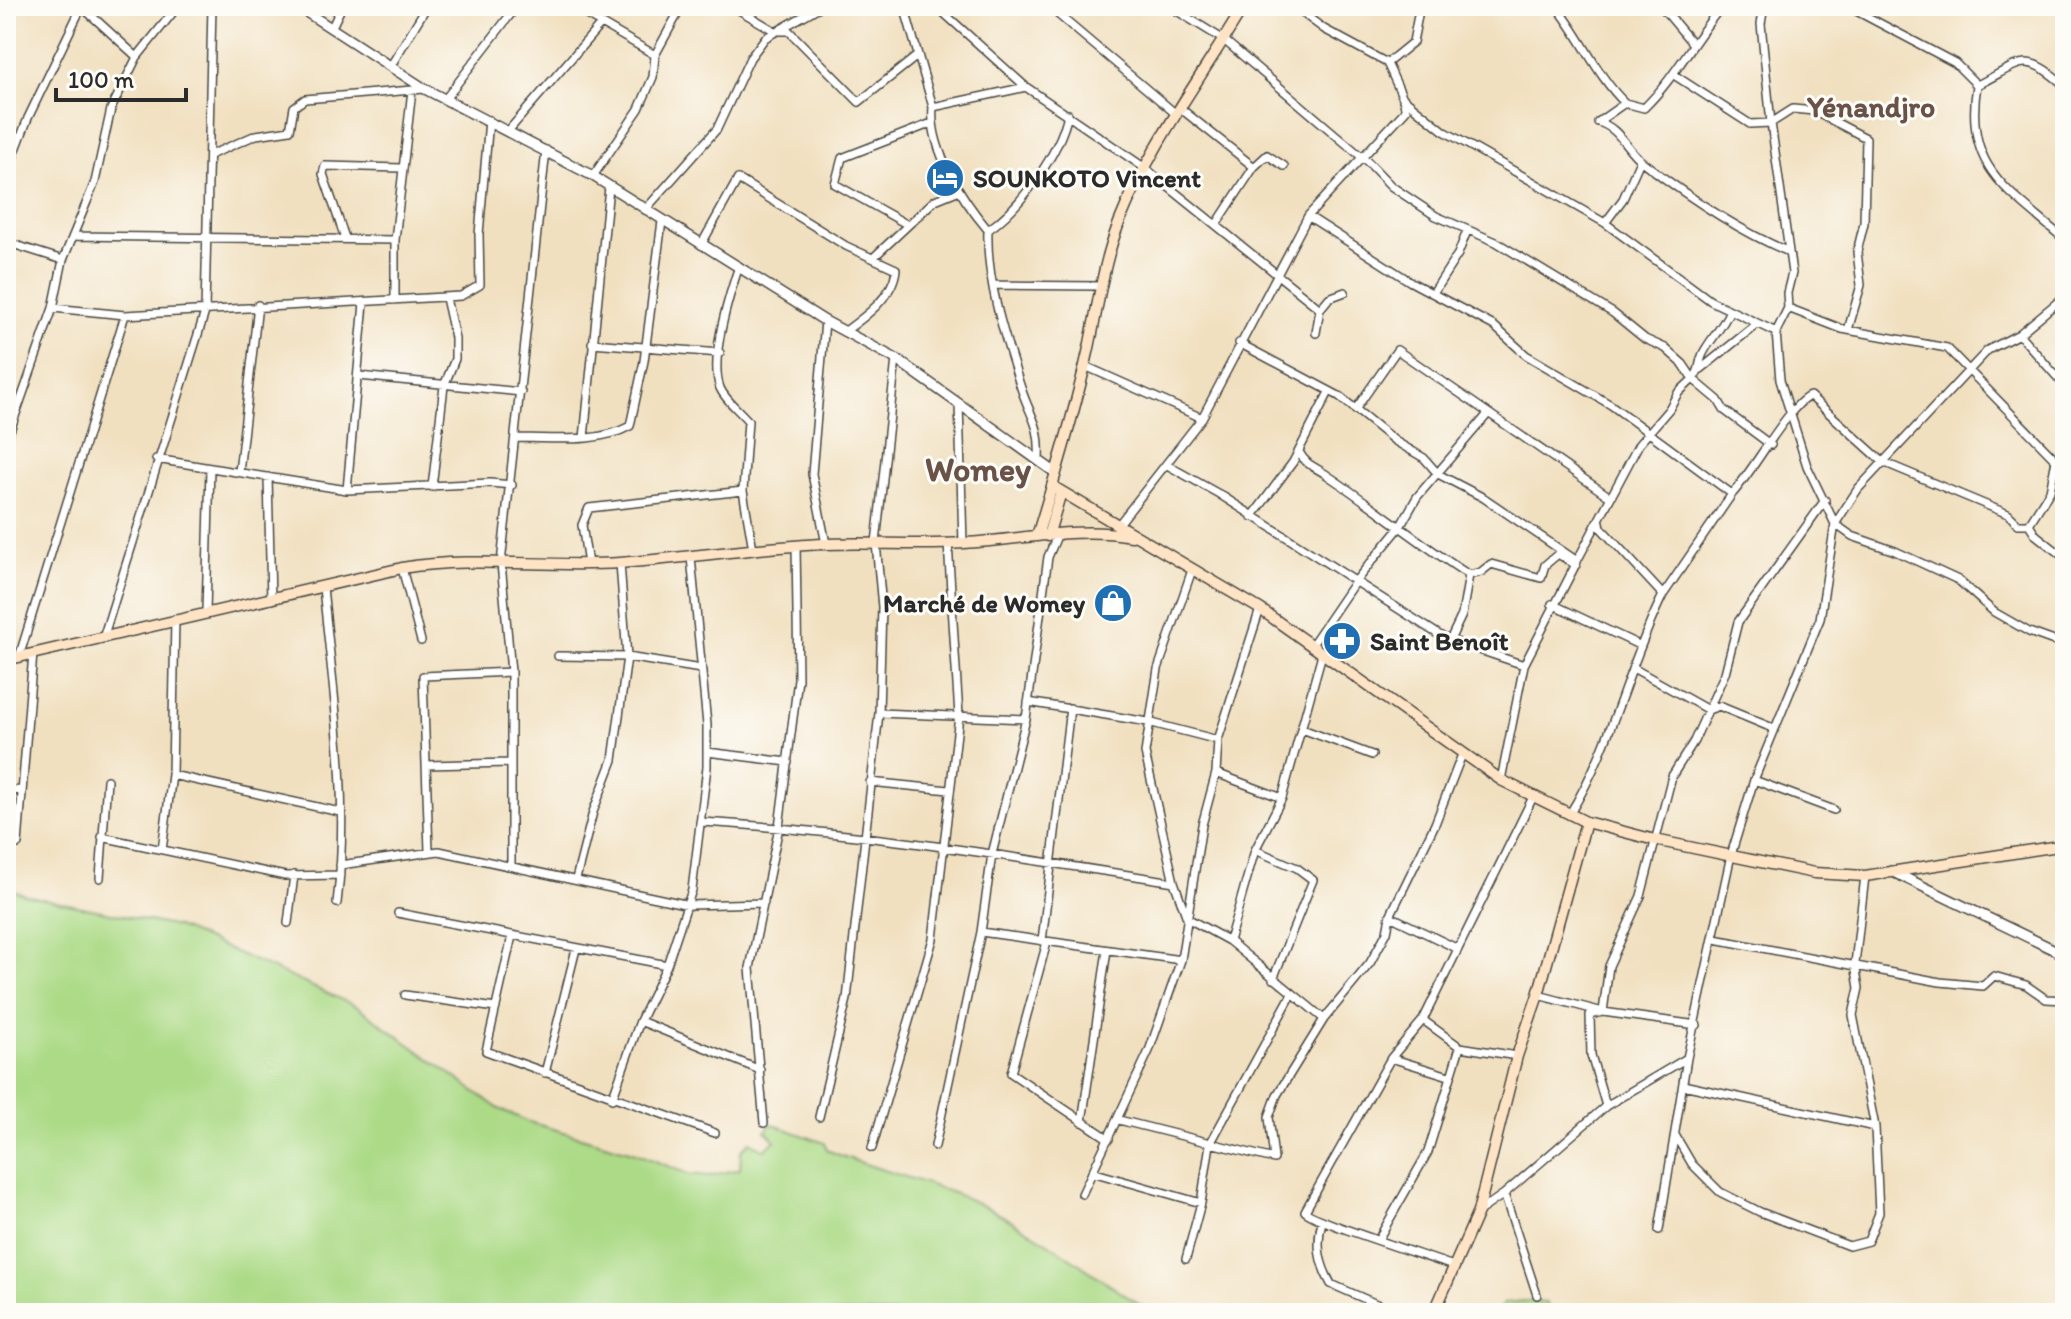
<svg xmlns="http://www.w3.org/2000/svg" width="2071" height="1319" font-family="Itim,sans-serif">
  <rect width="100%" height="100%" fill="#fdfcf7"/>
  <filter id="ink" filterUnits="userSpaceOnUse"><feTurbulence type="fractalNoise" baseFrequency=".0125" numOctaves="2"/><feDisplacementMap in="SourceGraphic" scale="16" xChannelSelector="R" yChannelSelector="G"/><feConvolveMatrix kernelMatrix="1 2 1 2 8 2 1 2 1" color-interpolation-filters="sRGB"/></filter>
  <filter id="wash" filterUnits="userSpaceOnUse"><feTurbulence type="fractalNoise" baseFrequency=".006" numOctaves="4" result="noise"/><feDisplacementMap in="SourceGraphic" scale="32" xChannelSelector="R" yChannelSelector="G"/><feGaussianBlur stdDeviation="1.8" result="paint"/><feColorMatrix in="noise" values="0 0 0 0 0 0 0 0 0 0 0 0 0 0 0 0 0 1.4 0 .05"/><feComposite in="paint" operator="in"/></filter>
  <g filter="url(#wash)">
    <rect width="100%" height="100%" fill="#f1e0c0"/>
    <!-- green -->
    <path fill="#acda86" stroke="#6c8258" stroke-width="2" d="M6,887L25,895L177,927L199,936L358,1007L499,1109L529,1122L633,1152L688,1174L709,1176L740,1169L741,1151L750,1142L765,1150L775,1141L766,1131L771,1124L825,1143L827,1150C876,1171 928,1180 977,1203C1040,1232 1093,1276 1153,1313H6Z
      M1524,1301L1546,1303L1552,1313L1496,1311L1505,1303Z"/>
  </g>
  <g filter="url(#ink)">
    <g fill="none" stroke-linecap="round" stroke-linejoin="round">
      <!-- minor casing -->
      <g stroke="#494641" stroke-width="10">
        <path id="minor" d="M81,6L137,57
          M571,6L655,55
          M732,6L775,31H789L859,102L917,56
          M904,6L933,107C929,149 962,199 988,230C986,282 1005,338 1021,388C1031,419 1041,424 1039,459
          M936,6L1026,87L1145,168L1320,309L1316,333
          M1048,6L1176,114
          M1169,6L1224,40L1370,164L1391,186L1436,216L1496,242L1613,313L1645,339L1665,348L1683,364L1693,379L1678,393L1669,409L1639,444L1577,561L1484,498L1438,474L1424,458L1395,441L1339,396L1239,343
          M1293,6L1324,29L1387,63L1403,98L1444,131L1605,223L1711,301L1776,332
          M1556,6C1582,37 1596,75 1625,103
          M1661,6L1692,43
          M1764,6L1761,24L1771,123L1792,273L1787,293L1788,308L1776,332L1780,380L1807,466L1835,524L1852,536L1895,551L1958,580L1994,612L2029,632L2065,645
          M1847,6L1955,63L1977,85
          M332,27L342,6
          M1387,63L1413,42L1419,10L1427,6
          M390,67L427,6
          M1674,75L1750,124L1771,123L1793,109L1814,111L1866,138L1864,223L1857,252L1861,285L1848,330
          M1977,85C1963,169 2009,190 2065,240
          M1977,85C2022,63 2024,49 2065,86
          M446,98L517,6
          M933,107L1026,87
          M1180,108L1254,167L1216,225
          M1598,122C1621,128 1626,151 1644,163C1687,196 1739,231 1789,252
          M1598,122L1625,103L1644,108C1675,78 1694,39 1722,6
          M509,130L601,24
          M210,155L256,135L290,130L294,107L305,99L424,89
          M1254,167L1267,155L1284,166
          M6,176L28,118L82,6
          M593,176L639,109L653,77L655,55L682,6
          M645,210L717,129L750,58L765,38L821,6
          M1308,216L1411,282L1494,326L1526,355L1611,405L1732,494C1752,473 1790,403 1810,396L1883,462L2008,514L2018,524H2029
          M1605,223L1623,199L1640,161
          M908,225L835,184L842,158L932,123
          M988,230C1020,208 1060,153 1068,114
          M75,236L395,240
          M345,238L323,174L325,166L402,168
          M6,242L63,260
          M701,245L738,179L846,246L896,269C894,296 865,317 844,332
          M874,257L935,200L957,191
          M739,266C729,296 709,358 720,388C725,400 740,411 748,421L743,491L753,549
          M993,285L1100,286
          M1433,293L1458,254L1467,231
          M395,300V240L412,90
          M53,308L125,315L461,296L480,285L479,234L489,120
          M1788,308L1842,329L1947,348L2065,469
          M1320,309L1329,298L1345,292
          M1729,312C1723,327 1705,346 1702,356C1698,366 1701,370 1693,379L1718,400L1724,410L1771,445
          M825,321L812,474L826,544
          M2019,334L2065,386
          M592,343L720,353
          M1085,366L1202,418
          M1701,369L1757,324
          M359,376L521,392
          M959,403L963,544
          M1355,410L1397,350L1610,497
          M517,438C553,438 598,444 630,426L644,361L662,221
          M584,438L609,187
          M6,442L53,308L63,260L95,182L111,109L137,57L178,6
          M1299,452C1307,466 1314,466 1327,475C1375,507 1420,544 1469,575L1481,572L1491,564L1541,578L1545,565L1558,554L1576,565
          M156,459L347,490L490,483L512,485
          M1167,465L1219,494L1444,638L1524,665
          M239,472L258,305
          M268,477L271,600
          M432,487L444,386L455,359V338L446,298
          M347,490L364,303
          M1252,517L1293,462L1329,392
          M1119,524L1202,418L1308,216L1406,110L1403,100
          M2029,524L2050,491L2056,460
          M2029,524L2036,535L2065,558
          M588,564L582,525L589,508L743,491
          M402,568L421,641
          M1192,570L1158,669L1145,753L1174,882L1187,918L1229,941L1324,1019
          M323,587C333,691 350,799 337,903
          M1663,595L1732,494
          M1552,604L1641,646
          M206,612L210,468
          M104,635L205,312L212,6
          M1450,640L1462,615L1469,575
          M1311,646L1354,583L1400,527L1417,497L1487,415
          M558,656L627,657L701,669
          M19,657L125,315
          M1633,668L1708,710L1719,706L1775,729
          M1028,702L1148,722L1218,740
          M879,713L1026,719
          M1302,729L1372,755
          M707,752L788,762
          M426,765L511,763
          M1216,773L1282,798
          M172,775L340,812
          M1501,780L1524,665L1577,562
          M1754,780L1834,810
          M870,782L949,790
          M6,792L20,790
          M1569,815C1612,746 1627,667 1663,595L1601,528L1600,522
          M700,822C859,831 1017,858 1174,882
          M102,837L285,876L340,875
          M18,844L33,653
          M162,850L172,775L175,619
          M1255,850L1297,868L1313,880L1273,979
          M429,851L423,676L511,672
          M340,865L439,851L689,905L764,903
          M511,866V672L501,563L546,150
          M100,878L107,780
          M576,879L593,812L613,760L627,657L620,563
          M398,913L667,965
          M1390,916L1456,948
          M288,923L294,875
          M981,932L1181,960
          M512,936L486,1051L715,1133
          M1715,939L1940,982L1983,986L1994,976L2026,985L2046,999L2065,1000
          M1042,941L1070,708
          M1229,941L1255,850L1282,798L1322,654
          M1047,942L1011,1073L1109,1139
          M405,995L496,1008
          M1538,995L1603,1012L1697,1025
          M1423,1020L1460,1047L1517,1056
          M640,1021L760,1070
          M1391,1058L1449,1076
          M545,1073L576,949
          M2064,1076L2065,1069
          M1683,1085L1875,1127
          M612,1099L640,1021L667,965L692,890L707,767V725L691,557
          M1606,1106L1591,1055L1590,1015L1603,1012L1609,966L1641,896L1672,776L1694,741L1725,673L1738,622L1825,500
          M819,1117L847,999L879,713L882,607L876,543L896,359
          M1119,1120L1274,1159L1269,1117L1277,1095L1324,1019L1370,963L1387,932L1390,916L1435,824L1463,752
          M1082,1122L1107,950
          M764,1123L750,968L779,827L798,679L796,545
          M1675,1135L1692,1164L1720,1192L1760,1212L1849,1246L1868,1241L1879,1213L1875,1127L1853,1015L1859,988L1855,964L1865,876
          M935,1146L981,932L992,854L1026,719L1048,557L1057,536
          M872,1148L933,939L959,716L948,543
          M1092,1172L1201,1203
          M1082,1194L1149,1051L1181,960L1202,825L1216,773L1218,740L1260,609
          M1504,1194L1537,1295
          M1478,1212L1504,1194L1606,1106L1687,1058
          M1322,1221C1316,1245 1319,1263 1331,1284L1397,1313
          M1659,1230L1687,1058L1731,855L1754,780L1820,619L1835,524L1858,489L1988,350L2019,334L2065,296
          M1379,1238L1428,1152L1460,1047
          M1186,1259L1201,1203L1210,1144L1292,994
          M1453,1266C1432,1258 1310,1220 1305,1211L1391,1058L1423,1020L1534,795"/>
      </g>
      <!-- tertiary casing -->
      <g stroke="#494641" stroke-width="12">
        <path id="tertiary" d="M297,6L425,89L593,176L825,321L896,359L1056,473
          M1891,871L2065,955"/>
      </g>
      <!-- secondary casing -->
      <g stroke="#494641" stroke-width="13">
        <path id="secondary" d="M1052,486L1260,609L1501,780L1586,822L1655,840L1814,873L1865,876L2065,845
          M1037,536C1056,474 1075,411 1089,348C1098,306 1103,263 1119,223C1150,145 1202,77 1244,6
          M1048,536L1061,492
          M6,660L402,568C474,556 547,568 620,563C689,558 756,547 825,544C872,542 918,546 964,543C1022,540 1076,526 1132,536
          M1434,1313L1478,1212L1517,1056L1538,995L1586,822"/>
      </g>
      <!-- minor -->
      <use href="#minor" stroke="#fff" stroke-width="7"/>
      <!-- tertiary -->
      <use href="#tertiary" stroke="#fff" stroke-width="9"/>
      <!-- secondary -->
      <use href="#secondary" stroke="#fee4c5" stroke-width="10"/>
    </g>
  </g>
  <!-- icons -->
  <defs>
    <g id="hotel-disc" transform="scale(2)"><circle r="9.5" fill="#1f6fb2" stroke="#fdfcf7"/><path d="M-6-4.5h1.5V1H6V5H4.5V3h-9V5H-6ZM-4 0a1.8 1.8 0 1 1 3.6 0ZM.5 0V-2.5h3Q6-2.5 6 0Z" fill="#fff"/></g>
    <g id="shop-disc" transform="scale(2)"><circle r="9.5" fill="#1f6fb2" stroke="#fdfcf7"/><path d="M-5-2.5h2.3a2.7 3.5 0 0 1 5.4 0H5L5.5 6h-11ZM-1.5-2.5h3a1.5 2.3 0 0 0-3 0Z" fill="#fff"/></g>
    <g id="pharmacy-disc" transform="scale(2)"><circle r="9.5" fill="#1f6fb2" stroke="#fdfcf7"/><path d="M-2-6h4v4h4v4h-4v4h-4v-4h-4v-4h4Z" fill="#fff"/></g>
  </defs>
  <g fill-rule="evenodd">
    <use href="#hotel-disc" x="945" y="178"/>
    <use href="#shop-disc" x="1113" y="603"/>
    <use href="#pharmacy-disc" x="1342" y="641"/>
  </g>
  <g text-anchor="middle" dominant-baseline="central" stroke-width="6" stroke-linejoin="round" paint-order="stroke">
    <!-- poi labels -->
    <g font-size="26" font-weight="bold" fill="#2b2b2b" stroke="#fdfcf7" text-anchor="start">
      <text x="973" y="178">SOUNKOTO Vincent</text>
      <text x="1085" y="603" text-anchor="end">Marché de Womey</text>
      <text x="1370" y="641">Saint Benoît</text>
    </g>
    <!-- quarter labels -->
    <g font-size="30" font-weight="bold" fill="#6b5249" stroke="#fdfcf7">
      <text x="1871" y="106">Yénandjro</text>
    </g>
    <!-- district labels -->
    <g font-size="34" font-weight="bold" fill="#6b5249" stroke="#fdfcf7">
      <text x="978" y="469">Womey</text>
    </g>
  </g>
  <!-- margin -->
  <rect width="2071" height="1319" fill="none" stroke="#fdfcf7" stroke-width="32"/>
  <!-- scale -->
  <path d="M56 88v12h130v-12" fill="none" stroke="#2b2b2b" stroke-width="4"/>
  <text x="68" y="88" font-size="24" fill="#2b2b2b" stroke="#fdfcf7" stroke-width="6" paint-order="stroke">100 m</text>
</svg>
